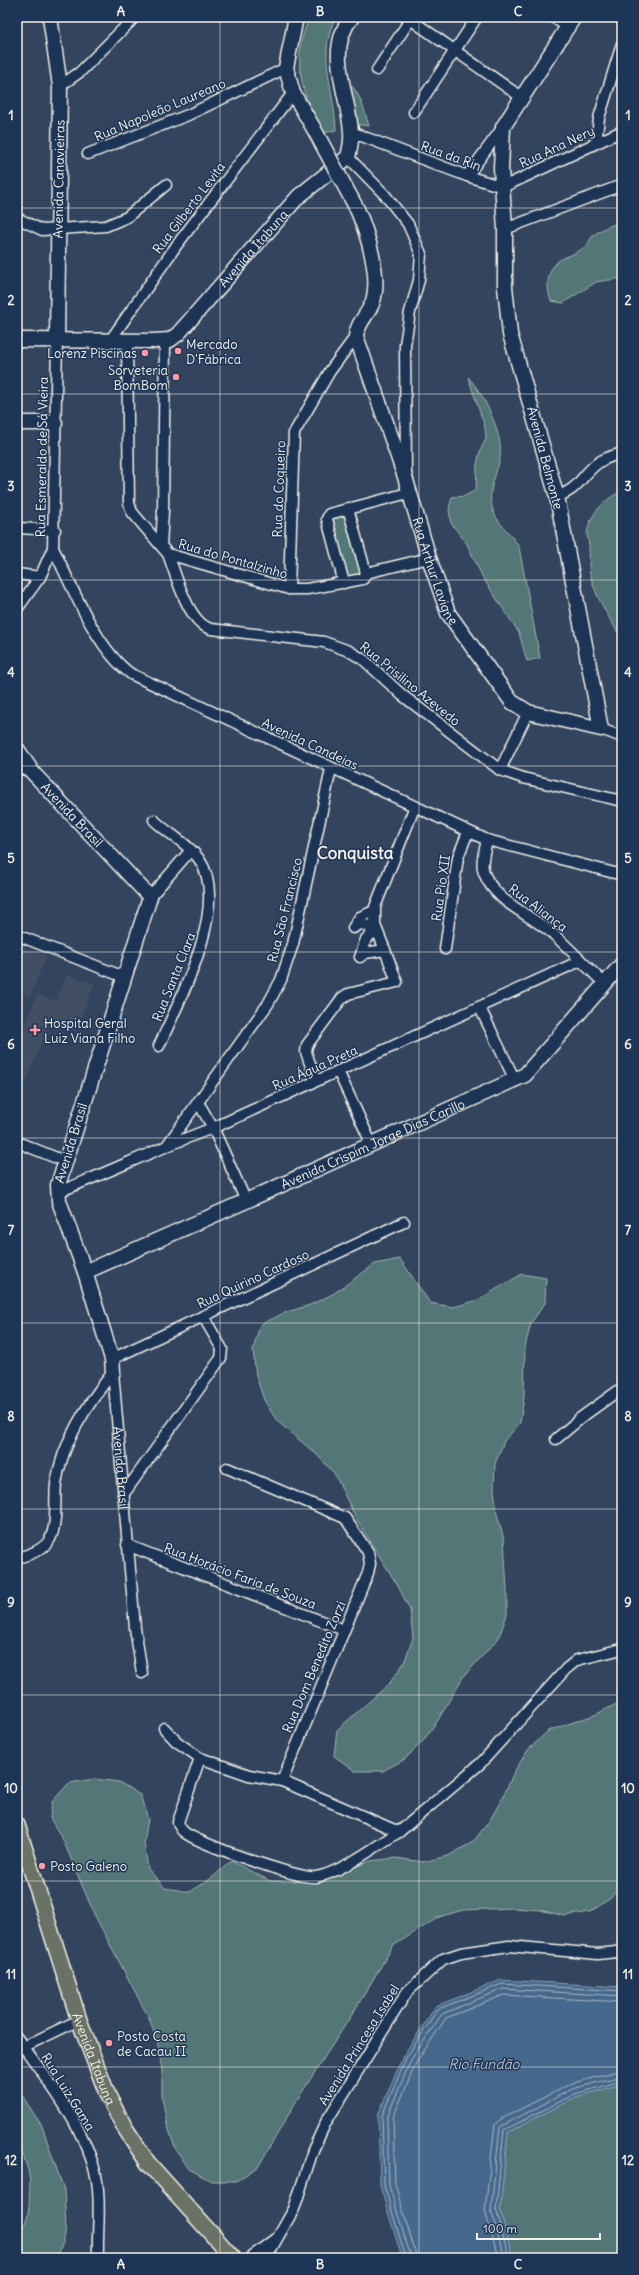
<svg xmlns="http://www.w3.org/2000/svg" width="639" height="2275" font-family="Delius,sans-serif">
  <rect width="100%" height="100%" fill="#33445e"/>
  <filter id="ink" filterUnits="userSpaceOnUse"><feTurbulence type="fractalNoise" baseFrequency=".025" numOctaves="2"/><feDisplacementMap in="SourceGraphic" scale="8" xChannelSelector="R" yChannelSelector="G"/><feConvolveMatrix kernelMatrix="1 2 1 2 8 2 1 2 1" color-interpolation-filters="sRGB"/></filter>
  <g filter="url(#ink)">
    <!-- built -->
    <path fill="#424f63" d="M20,946L46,956L30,996L18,991L17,994V956Z
      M67,974L94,984L76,1031L50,1021L25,1084L17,1081V1028L23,1031L37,994L56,1001Z"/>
    <!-- green -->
    <path fill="#537676" stroke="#a4b4af" d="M310,17H336C316,52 335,92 336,130L324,133C301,97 290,56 310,17Z
      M346,81C360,90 364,110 369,126L352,124Z
      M622,222V278L596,282L563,303L551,301C545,284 547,264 566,257C573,254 578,252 585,247C589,244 590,238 594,235C601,229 613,224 622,222Z
      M468,377C484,394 504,435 500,458C497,474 487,490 492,507C496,524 511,532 519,547L540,658L527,661L519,633L483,578L467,544L451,523L449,509L452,497L465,496L476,490L477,464L480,451L486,439L485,427Z
      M622,491V640C611,620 595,597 590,574C588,565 590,555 589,546C589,542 587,538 587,534C589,514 605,499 622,491Z
      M347,513L363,574L347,578L332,517Z
      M400,1259L430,1303L454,1307L478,1300L522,1274L546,1278L545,1303L531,1323L525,1347L524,1397L520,1423L504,1441L495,1464L494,1490L497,1514L504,1540L507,1590V1615L498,1639L463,1677L438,1720L423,1741L405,1759L383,1771H355L334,1756L337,1730L389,1684L404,1663L413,1638L410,1610L398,1586L357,1520L334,1473L316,1454L277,1421L264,1400L256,1376L253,1350L260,1325L284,1313L310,1305L333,1294L375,1264Z
      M622,1701V1883L611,1898L590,1912L565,1916L540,1910L515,1908L463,1910L439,1917L393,1946L353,2013L297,2100L258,2167L236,2181H211L189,2169L175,2148L167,2124L162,2097V2070L158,2045L150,2020L95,1916L63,1840L50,1818L52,1802L69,1783L94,1779L119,1782L140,1795L148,1819L144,1843L148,1869L165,1888L190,1892L212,1878L231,1861L270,1881L321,1882L370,1861L396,1858L423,1862L448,1856L473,1842L490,1820L503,1797L514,1772L528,1750L548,1731L597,1714Z
      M622,2084V2258H513L500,2209L508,2132L576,2097Z
      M17,2088L42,2126L64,2190L66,2230L63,2243L55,2258H17V2240L27,2219L29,2207L30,2182L28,2170L17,2137Z"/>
    <!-- water -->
    <path fill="#44688c" stroke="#8a9fb1" d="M501,1980L622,1987V2084L576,2097L508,2132L500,2209L513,2258H402L380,2186L378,2115L403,2056L436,2006Z"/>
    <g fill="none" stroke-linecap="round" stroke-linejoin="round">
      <!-- shore -->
      <path stroke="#aebac3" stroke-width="1" d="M406,2258L384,2185L382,2116L406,2058L438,2009L502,1984L622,1991
        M411,2258L389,2185L387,2117L411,2060L442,2014L503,1989L622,1996
        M417,2258L395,2184L393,2118L416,2063L446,2018L504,1995L622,2002
        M498,2258L485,2210L495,2124L501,2119L570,2084L622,2070
        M504,2258L491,2209L500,2127L572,2089L622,2076
        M509,2258L496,2209L504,2130L575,2094L622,2081"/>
      <!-- street casing -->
      <g stroke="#f4f1e8" stroke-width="13">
        <g id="street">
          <path d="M553,17L568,27"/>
          <path d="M410,19L521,97"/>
          <path d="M377,70L412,17"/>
          <path d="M60,86L80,72L135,17"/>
          <path d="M414,112L477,17"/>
          <path d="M351,132L467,176L503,187L622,131"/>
          <path d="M596,143L599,118L622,44"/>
          <path d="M88,154L188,115L286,68"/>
          <path d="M348,157L385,195L408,224L421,254L419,280L410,312L405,345L406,475"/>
          <path d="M467,176L503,127"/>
          <path d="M17,218L42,230L106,226L127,217L166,185"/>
          <path d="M505,229L622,185"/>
          <path d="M109,342L176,246L293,93"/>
          <path d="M127,342L129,503L132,512L143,525L168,554L289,589H307L363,579L366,573"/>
          <path d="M557,497C579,488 578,481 593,467C601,459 612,456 622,453"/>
          <path d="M348,508L366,573"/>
          <path d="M17,528L55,530"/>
          <path d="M161,546L163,511L165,341"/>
          <path d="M53,548C73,588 96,649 131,674L487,840L622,875"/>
          <path d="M168,554C176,575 188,623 211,629L324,642L349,651L364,660L402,695L500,770L523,778L622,801"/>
          <path d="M366,573L429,558"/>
          <path d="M17,574L40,577"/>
          <path d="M344,583L327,519L329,514L408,493"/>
          <path d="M289,589L294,433L330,371L356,336"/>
          <path d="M17,609L40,577L53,548L57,341"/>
          <path d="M601,729L622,737"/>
          <path d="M17,767L33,773"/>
          <path d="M500,770L528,712"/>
          <path d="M154,820C168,834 188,843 199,859C231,905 179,1001 159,1046"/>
          <path d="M487,840C485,850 480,863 484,873C495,902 529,914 552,933C570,949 587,967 605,984"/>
          <path d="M150,897L191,850"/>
          <path d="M17,935L124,977"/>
          <path d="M445,949L458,857L468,832"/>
          <path d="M385,950L375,925V907L415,806"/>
          <path d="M480,1008L515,1080"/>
          <path d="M338,1071L372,1145"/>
          <path d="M316,1081L306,1052L307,1045L342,998L348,994L397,982L385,950L365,953L360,957L366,939L372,934L370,926L360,924L353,928L360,917L374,911"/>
          <path d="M198,1102L213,1128L246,1201"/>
          <path d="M17,1142L64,1161"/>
          <path d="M168,1144L268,1004L281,980L293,944L331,769"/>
          <path d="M58,1192C110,1172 160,1147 213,1128L580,961"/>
          <path d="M112,1359L404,1222"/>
          <path id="s1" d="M113,1372L135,1628L142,1673"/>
          <path d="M579,1419L622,1388"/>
          <path d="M556,1439L580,1419"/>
          <path d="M227,1468L345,1518L368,1552L370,1564L368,1573L282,1781"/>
          <path d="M123,1495L221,1358L222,1349L203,1316"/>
          <path d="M127,1545L344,1630"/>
          <path d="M17,1558C29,1555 44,1550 50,1539C58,1523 54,1501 56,1484C62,1442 87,1405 113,1372"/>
          <path d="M164,1728L176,1741L200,1758L249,1775L282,1781L399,1832L481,1763L566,1669L577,1660L622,1649"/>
          <path d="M200,1758L178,1822C179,1826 180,1829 184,1832C197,1843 301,1880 316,1877C341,1873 377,1845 399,1832"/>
          <path d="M17,2038C46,2077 89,2133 97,2181C101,2206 97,2233 98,2258"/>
          <path d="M19,2049L79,2020"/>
          <path d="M250,2258L275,2239"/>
          <path d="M266,2258L294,2209L313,2150L326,2122L407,1992L443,1959L461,1953L509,1946L598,1954L616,1952L622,1949"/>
        </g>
      </g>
      <!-- secondary casing -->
      <g stroke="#f4f1e8" stroke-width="17">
        <g id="secondary">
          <path d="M50,17L60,86L57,341"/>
          <path d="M296,17L286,68L293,93L314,129"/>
          <path id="s2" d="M357,209C367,232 381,276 373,301C369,314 357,323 356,336L405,477L429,558L448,613L512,702L528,712L601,729L557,497L510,334L505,287V229L501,168L503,127L574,17"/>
          <path id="s3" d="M17,340L154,341L170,340L178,334L298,197L348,157C350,149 352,141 351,132C349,95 324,50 352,17"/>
          <path d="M17,423H55"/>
          <path id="s4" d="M17,749L33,773L150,897L58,1185L59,1201L85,1272L112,1359L113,1372"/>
          <path id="s5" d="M85,1272L246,1201L525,1075L622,964"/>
        </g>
      </g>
      <!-- primary casing -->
      <g stroke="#f4f1e8" stroke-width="18">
        <g id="primary">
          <path id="s6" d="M17,1825L79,2020L108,2096L125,2128L148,2163L233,2258"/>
        </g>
      </g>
      <!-- street -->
      <use href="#street" stroke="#1d3557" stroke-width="10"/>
      <!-- secondary -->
      <use href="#secondary" stroke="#1d3557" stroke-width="14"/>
      <!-- primary -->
      <use href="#primary" stroke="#6a7266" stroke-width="15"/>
      <!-- secondary-bridge casing -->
      <g stroke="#f4f1e8" stroke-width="17" stroke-linecap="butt">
        <path id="secondary-bridge" d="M314,129L357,209"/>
      </g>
      <!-- secondary-bridge -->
      <use href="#secondary-bridge" stroke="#1d3557" stroke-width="14"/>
    </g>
  </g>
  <!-- grid -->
  <path fill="none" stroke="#f4f1e8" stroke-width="1" stroke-opacity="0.55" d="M220,17V2258M419,17V2258M17,208H622M17,394H622M17,580H622M17,766H622M17,952H622M17,1138H622M17,1323H622M17,1509H622M17,1695H622M17,1881H622M17,2067H622"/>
  <!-- markers -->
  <g fill="#ff9aa2" stroke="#1d3557" stroke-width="1.5">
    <circle cx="178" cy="351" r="4"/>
    <circle cx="145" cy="353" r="4"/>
    <circle cx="176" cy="377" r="4"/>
    <path d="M33 1024h4v4h4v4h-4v4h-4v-4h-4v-4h4z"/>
    <circle cx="42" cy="1866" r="4"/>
    <circle cx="109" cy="2043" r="4"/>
  </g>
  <g text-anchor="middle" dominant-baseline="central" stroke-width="3" stroke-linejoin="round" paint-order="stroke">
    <!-- street labels -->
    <g font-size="13" fill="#f4f1e8" stroke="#1d3557">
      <text transform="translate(160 110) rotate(-23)">Rua Napoleão Laureano</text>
      <text transform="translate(557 147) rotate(-25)">Rua Ana Nery</text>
      <text transform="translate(451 156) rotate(20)">Rua da Rin</text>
      <text transform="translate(59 179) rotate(-89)">Avenida Canavieiras</text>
      <text transform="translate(189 208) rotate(-53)">Rua Gilberto Levita</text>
      <text stroke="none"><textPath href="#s3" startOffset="277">Avenida Itabuna</textPath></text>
      <text transform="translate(42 457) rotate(-89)">Rua Esmeraldo de Sá Vieira</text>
      <text transform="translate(545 458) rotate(75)">Avenida Belmonte</text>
      <text transform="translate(279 489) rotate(-88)">Rua do Coqueiro</text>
      <text transform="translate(233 559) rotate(16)">Rua do Pontalzinho</text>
      <text stroke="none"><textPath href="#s2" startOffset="382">Rua Arthur Lavigne</textPath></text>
      <text transform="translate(410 684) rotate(39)">Rua Prisilino Azevedo</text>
      <text transform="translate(310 744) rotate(25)">Avenida Candeias</text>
      <text stroke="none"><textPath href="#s4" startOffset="86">Avenida Brasil</textPath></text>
      <text transform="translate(441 888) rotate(-82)">Rua Pio XII</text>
      <text transform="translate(538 908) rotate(37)">Rua Aliança</text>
      <text transform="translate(285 910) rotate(-76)">Rua São Francisco</text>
      <text transform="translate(174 977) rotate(-68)">Rua Santa Clara</text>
      <text transform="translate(315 1068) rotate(-24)">Rua Água Preta</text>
      <text transform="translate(71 1143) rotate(-73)">Avenida Brasil</text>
      <text stroke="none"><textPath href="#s5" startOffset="315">Avenida Crispim Jorge Dias Carillo</textPath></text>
      <text transform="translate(253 1279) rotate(-25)">Rua Quirino Cardoso</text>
      <text stroke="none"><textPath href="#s1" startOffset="96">Avenida Brasil</textPath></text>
      <text transform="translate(240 1576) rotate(21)">Rua Horácio Faria de Souza</text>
      <text transform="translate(314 1667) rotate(-67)">Rua Dom Benedito Zorzi</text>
      <text transform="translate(359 2045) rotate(-58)">Avenida Princesa Isabel</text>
      <text stroke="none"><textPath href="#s6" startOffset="246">Avenida Itabuna</textPath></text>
      <text transform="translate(68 2092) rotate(58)">Rua Luiz Gama</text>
    </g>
    <!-- poi labels -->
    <g font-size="13" fill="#f4f1e8" stroke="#1d3557" text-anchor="start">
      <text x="186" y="344">Mercado<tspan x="186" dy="15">D'Fábrica</tspan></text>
      <text x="137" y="353" text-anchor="end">Lorenz Piscinas</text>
      <text x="168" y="370" text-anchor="end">Sorveteria<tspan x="168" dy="15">BomBom</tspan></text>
      <text x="44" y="1023">Hospital Geral<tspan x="44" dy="15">Luiz Viana Filho</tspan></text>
      <text x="50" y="1866">Posto Galeno</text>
      <text x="117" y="2036">Posto Costa<tspan x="117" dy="15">de Cacau II</tspan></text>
    </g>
    <!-- water labels -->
    <g font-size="14" font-style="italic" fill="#b6c1c8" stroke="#1d3557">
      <text x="484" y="2064">Rio Fundão</text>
    </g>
    <!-- district labels -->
    <g font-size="17" font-weight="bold" fill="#f4f1e8" stroke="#1d3557">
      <text x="355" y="853">Conquista</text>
    </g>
  </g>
  <!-- margin -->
  <rect width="639" height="2275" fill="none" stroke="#1d3557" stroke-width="44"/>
  <!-- scale -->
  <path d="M477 2233v6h123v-6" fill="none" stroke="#f4f1e8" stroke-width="2"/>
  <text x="483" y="2233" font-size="12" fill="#f4f1e8" stroke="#1d3557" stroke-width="3" paint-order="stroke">100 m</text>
  <rect x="22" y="22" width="595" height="2231" fill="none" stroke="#f4f1e8" stroke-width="1.5"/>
  <g font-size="13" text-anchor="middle" font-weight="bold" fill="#f4f1e8">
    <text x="121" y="16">A</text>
    <text x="320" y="16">B</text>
    <text x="518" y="16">C</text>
    <text x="11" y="120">1</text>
    <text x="628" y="120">1</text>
    <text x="11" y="305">2</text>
    <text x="628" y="305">2</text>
    <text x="11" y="491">3</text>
    <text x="628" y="491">3</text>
    <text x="11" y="677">4</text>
    <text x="628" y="677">4</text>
    <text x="11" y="863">5</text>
    <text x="628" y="863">5</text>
    <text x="11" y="1049">6</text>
    <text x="628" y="1049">6</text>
    <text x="11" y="1235">7</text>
    <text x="628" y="1235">7</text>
    <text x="11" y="1421">8</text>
    <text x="628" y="1421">8</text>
    <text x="11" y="1607">9</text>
    <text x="628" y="1607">9</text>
    <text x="11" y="1793">10</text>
    <text x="628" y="1793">10</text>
    <text x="11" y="1979">11</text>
    <text x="628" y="1979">11</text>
    <text x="11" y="2165">12</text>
    <text x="628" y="2165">12</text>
    <text x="121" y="2269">A</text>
    <text x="320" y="2269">B</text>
    <text x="518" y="2269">C</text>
  </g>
</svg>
